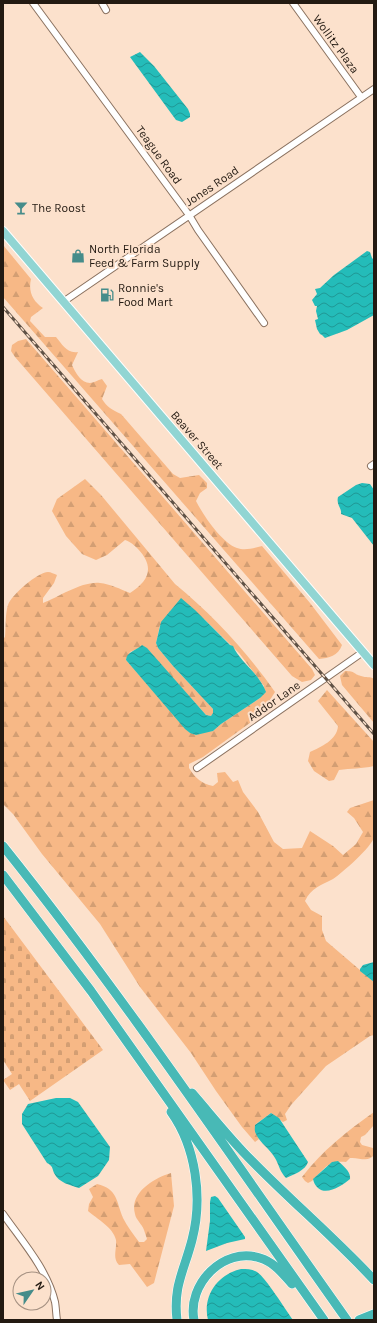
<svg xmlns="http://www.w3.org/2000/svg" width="377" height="1323" font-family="Karla,sans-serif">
  <defs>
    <pattern id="forest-firs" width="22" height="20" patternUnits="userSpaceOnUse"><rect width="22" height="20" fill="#f7b886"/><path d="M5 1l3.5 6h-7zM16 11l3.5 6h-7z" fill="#d39e73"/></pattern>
    <pattern id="cemetery-stones" width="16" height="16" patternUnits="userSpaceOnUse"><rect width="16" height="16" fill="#f7b886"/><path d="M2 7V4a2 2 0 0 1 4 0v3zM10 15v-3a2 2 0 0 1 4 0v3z" fill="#d39e73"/></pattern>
    <pattern id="water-waves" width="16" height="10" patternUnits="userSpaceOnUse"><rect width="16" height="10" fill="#24bcb9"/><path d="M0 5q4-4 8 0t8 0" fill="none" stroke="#1f9895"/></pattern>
  </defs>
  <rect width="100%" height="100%" fill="#fce1cc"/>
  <!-- forest -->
  <path fill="url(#forest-firs)" fill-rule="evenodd" d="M3,245L31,279C28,292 33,301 43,308L31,317L30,321L45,337H56C62,344 67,354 78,352L72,365C75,372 81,383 90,383C93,383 98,380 102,379L107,386L102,399C107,407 112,410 121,414L173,474L180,478L199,475L207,483V488L200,493L196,501C203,515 222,543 237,548C245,551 254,548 262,546L310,603L342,645C338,656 329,658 319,659L3,297Z
    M26,339L312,669L315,675L311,680L302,682L292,676L15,357L11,351L12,345L18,341Z
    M85,479L101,495L175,584C213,615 247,652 275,692C270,700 266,707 261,715L203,757L189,764V768C195,778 202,784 213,786L218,782L217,773L225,772L233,782L238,780L243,792L258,812L274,842L283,849L302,848L310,831L333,846L343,855L356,844L363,832L354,818L347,812L350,808L374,800C374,812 376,825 374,837C372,847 342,873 333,879C321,885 311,888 305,901L311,910L322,916V930L326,941L374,982V1035L370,1036L326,1066L291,1105L285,1114L287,1120L283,1122L271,1113L256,1124L255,1131L259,1139L255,1142L242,1127L216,1091L191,1053L140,987L100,924L42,854L13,814L3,804V639L5,637C6,627 5,614 8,605C11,595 38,572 48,572C51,572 54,574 57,575L54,583L43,598V603C59,597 82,581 100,583C110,584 120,589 130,593C149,581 155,567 138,549C134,545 131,542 125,540L107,555L96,560L82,554L66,536L52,511L57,499ZM204,619L239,653L264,686L260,698L221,724L213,731L190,733L126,660L130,652L139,648L142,646L146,648L206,715L211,716L213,713V709L173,666L158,648L156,643L160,625Z
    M345,671C356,671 353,674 361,676C366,678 370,676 374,679V723L342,685L340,676Z
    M327,690L374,742V766C362,769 351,768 339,770L334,780L329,781L314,771L308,761L310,752C321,747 337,740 338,726L318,701Z
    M374,1112V1125L365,1135L361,1137L360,1142L362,1145L373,1148L374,1155C368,1163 359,1157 350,1158L346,1162C328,1160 324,1169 312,1181L308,1183L305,1181L302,1177C323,1150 346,1132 374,1112Z
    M171,1173L174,1206L154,1283L147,1287L130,1264L119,1265C112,1258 117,1249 116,1240C113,1227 97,1219 88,1211L89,1204L93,1197L89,1189L97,1184C118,1189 116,1201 123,1218C127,1226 133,1234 139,1242H144L147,1239C146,1236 145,1233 144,1230C142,1224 136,1220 135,1214C129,1193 154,1178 171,1173Z"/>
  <!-- cemetery -->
  <path fill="url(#cemetery-stones)" d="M3,916L103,1050L30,1101L19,1084L10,1090L3,1080L12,1074L3,1060Z"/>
  <!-- water -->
  <path fill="url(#water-waves)" d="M140,52L154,66L188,109L190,114V117L182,122L176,120L130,57Z
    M367,251L370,252L372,258L374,260V315L347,330L325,338L322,335L320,334L317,329L315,320L318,319L316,311L317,306H315L312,300L317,294L315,289L320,288L334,275Z
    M362,483L370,484L374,490V546L352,518L341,514C342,508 336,505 338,497L356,485Z
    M181,598L195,610L230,645L233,646C240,662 259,673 266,692L260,698L221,724L213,731L196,735L190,733L185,729L126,660C127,651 136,651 142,645L147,648L206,715L211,716L213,713V709L173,666L158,648L156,643L161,622Z
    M374,962V982L360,971V969L363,965Z
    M56,1098H70L78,1102L110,1147L109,1160L98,1176L79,1188C70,1185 59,1183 54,1173C52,1168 53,1166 47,1163L22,1124V1114L28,1104Z
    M271,1113L279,1118L308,1162C306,1170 293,1175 286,1178C280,1172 279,1165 275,1158C270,1149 260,1143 256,1134C254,1130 255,1128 255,1125Z
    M338,1161C343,1166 351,1171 350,1179C343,1185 327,1196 318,1188C315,1185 314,1183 313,1179L332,1162Z
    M215,1196L218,1198L245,1237V1239L227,1243L206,1251L210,1221V1202L211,1197Z
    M241,1269C247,1269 252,1269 257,1272C266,1278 285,1309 293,1320H208C202,1296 218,1274 241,1269Z"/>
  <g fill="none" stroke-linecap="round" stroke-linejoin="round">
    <!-- minor casing -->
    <g stroke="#8b7260" stroke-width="8">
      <path id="minor" d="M33,3L189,215L198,230L264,323
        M102,3L106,10
        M293,3L361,97
        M63,302L374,89
        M371,466L374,464
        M197,768L363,652
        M3,1214C22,1241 47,1269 55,1302C56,1307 56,1314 57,1320"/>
    </g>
    <!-- major casing -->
    <g stroke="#fff" stroke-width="10">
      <path id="major" d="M3,231L374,665"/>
    </g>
    <!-- highway casing -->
    <g stroke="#fff" stroke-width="10">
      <path id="highway" d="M3,846C125,998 234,1161 347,1320
        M3,875L91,991L324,1320
        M192,1093C212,1116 230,1139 251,1160C291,1201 335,1238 374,1280
        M171,1112C196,1147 203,1198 192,1240C184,1271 173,1286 177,1320
        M194,1320C187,1285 223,1246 260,1258C274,1262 282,1273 292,1284
        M359,1320L374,1314"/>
    </g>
    <!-- minor -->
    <use href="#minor" stroke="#fff" stroke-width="6"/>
    <!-- major -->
    <use href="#major" stroke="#91d5d3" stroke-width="8"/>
    <!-- highway -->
    <use href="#highway" stroke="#48b9b6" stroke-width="9"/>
    <!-- rail casing -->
    <g stroke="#605246" stroke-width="3">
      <path id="rail" d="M3,307L374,734"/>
    </g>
    <!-- rail -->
    <use href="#rail" stroke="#fce1cc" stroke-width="1.5" stroke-dasharray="4.5" stroke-linecap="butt"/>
  </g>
  <!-- icons -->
  <defs>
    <g id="bar-bare" transform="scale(1.08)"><path d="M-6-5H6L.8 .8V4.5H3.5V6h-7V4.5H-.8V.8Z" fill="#458c8a" stroke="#fce1cc" stroke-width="2.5" paint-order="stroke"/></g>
    <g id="shop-bare" transform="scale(1.08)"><path d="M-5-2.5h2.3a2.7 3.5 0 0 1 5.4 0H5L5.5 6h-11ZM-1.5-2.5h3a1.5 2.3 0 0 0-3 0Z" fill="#458c8a" stroke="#fce1cc" stroke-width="2.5" paint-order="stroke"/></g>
    <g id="fuel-bare" transform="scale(1.08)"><path d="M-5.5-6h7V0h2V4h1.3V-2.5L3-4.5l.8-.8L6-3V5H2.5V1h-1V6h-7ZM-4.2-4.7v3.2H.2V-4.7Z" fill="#458c8a" stroke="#fce1cc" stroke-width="2.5" paint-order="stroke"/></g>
  </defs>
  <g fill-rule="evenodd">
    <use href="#bar-bare" x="21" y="208"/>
    <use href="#shop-bare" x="78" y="256"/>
    <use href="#fuel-bare" x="107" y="295"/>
  </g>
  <g text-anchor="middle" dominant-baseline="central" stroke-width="4" stroke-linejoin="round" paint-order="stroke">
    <!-- street labels -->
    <g font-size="12" fill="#231a12" stroke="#fce1cc">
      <text transform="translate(336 44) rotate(54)">Wollitz Plaza</text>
      <text transform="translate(159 155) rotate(54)">Teague Road</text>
      <text transform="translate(212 186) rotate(-34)">Jones Road</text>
      <text transform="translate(197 440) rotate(49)">Beaver Street</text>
      <text transform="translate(274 701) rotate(-35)">Addor Lane</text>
    </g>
    <!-- poi labels -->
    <g font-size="12" fill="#231a12" stroke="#fce1cc" text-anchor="start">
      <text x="32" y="208">The Roost</text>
      <text x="89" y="249">North Florida<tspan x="89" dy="14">Feed &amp; Farm Supply</tspan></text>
      <text x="118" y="288">Ronnie's<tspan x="118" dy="14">Food Mart</tspan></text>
    </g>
  </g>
  <!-- border -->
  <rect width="377" height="1323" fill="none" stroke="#231a12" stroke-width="8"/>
  <!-- north arrow -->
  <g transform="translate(32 1291) rotate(56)"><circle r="19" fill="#fce1cc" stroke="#a59182"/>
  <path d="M0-3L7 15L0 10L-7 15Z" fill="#458c8a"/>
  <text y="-6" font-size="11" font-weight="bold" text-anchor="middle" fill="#231a12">N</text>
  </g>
</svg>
